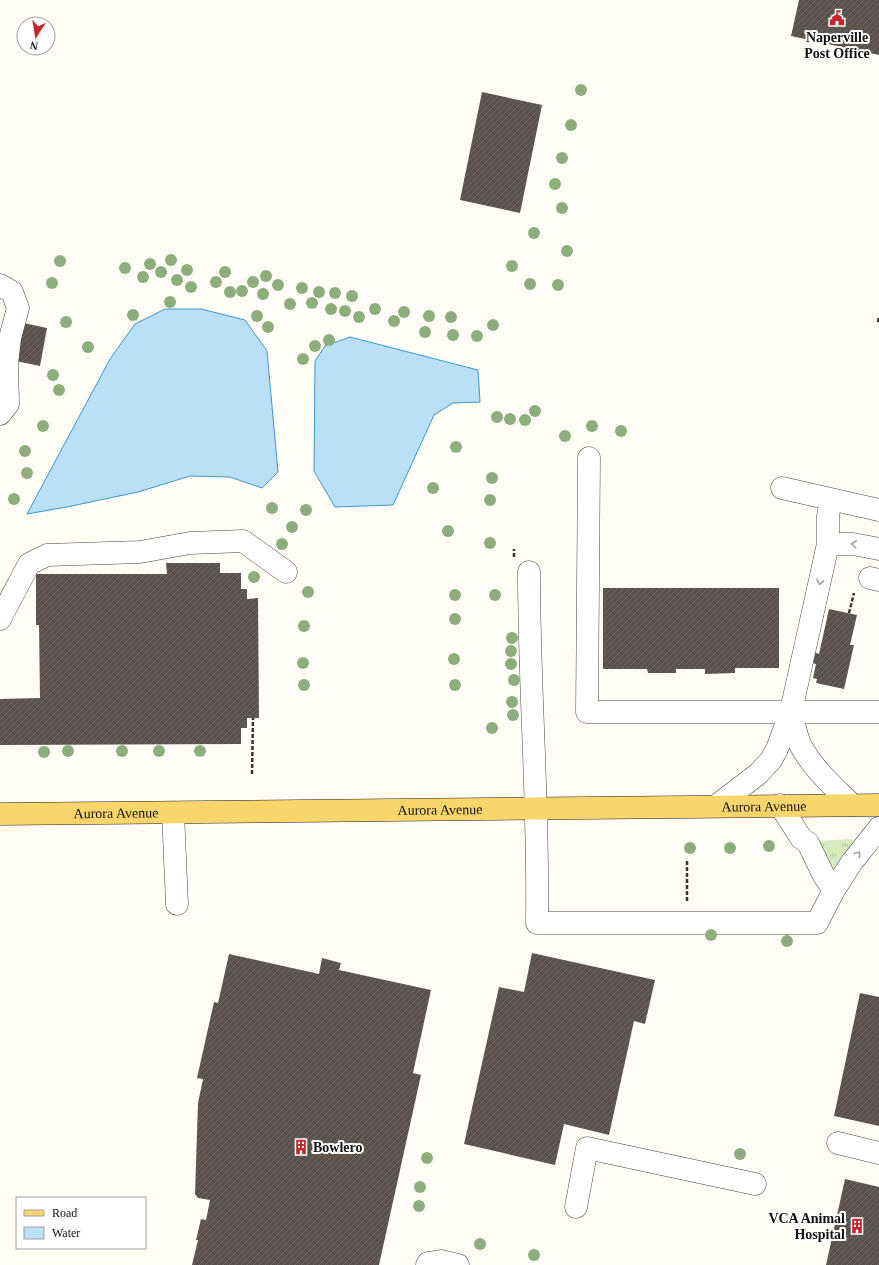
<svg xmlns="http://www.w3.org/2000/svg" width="879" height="1265" font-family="'Times New Roman',serif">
  <defs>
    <pattern id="grass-tufts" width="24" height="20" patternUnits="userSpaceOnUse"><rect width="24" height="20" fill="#d5ebbd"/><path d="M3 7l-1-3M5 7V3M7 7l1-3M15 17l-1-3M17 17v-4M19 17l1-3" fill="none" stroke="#b6c8a1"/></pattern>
    <pattern id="building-hatch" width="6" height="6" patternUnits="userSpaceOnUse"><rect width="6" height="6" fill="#5a524d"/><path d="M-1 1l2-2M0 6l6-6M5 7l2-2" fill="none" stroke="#6d6662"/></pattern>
  </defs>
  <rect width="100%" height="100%" fill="#fffdf5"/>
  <!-- grass -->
  <path fill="url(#grass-tufts)" d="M852,839L853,841L834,873L816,841Z"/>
  <!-- water -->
  <path fill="#b9e0f7" stroke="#3f96cf" d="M165,309H201L245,320L267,351L278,472L262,488L230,477L190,476L138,492L67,507L27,514L110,359L135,324Z
    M350,337L478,370L480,402L453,403L434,415L393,505L335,507L314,471L315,361L325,346Z"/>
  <!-- building -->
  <path fill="url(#building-hatch)" d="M799,0H879V55L791,36Z
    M482,92L542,105L520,213L460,200Z
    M19,322L47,328L40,366L11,360Z
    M166,563H220V573H241V589H247V599L258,598L259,718H247V728H241V744L0,745V699L40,698L39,625H36V574H167Z
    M603,588H779V668H735V673L705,674V669H676V673H648L647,669H603Z
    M829,609L857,615L850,645H854L844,689L816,683L817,679L813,678L816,664L812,663L814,652L819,654Z
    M532,953L655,980L645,1024L634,1021L609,1135L564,1124L555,1165L464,1144L499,987L524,992Z
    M229,954L319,974L322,958L341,963L339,970L431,990L413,1073L421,1075L379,1265H192L198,1240H196L201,1219L206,1220L210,1200L198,1198L195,1194L198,1103L203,1079L197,1078L214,1002L218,1003Z
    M860,993L879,997V1126L834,1116Z
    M845,1179L879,1187V1265H826Z"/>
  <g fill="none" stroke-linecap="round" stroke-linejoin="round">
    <!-- minor casing -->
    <g stroke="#444" stroke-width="23">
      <path id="minor" d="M0,285L12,292L18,308L10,338L7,364L8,404L0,414
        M589,458L587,712H879
        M782,488L879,510
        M828,544H853L879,549
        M529,572C529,689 539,806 537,923H817L834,890L852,862L879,828
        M870,578L879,580
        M0,619L29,564L47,555L140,552L190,543L243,541L286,572
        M791,711C794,723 796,736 801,746C813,769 834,787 852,805
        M780,805L801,838L808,843L824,876L834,890
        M716,806L758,774L771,760L777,749L791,711L828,544V516L831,499
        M173,813L177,904
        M838,1143L879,1153
        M576,1207L587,1148L755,1184
        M427,1265L428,1263L441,1261L458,1265"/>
    </g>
    <!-- major casing -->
    <g stroke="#222" stroke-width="23">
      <g id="major">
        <path id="s1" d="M0,814L879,805"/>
      </g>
    </g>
    <!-- path -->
    <path stroke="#333" stroke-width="2.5" stroke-dasharray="4 2" stroke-linecap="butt" d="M878,322L879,317
      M514,557V549
      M849,613L854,593
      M252,774L253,718
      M687,861V902"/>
    <!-- minor -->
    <use href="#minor" stroke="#fff" stroke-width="22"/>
    <!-- major -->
    <use href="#major" stroke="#f9d66b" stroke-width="22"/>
  </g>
  <!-- trees -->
  <g fill="#8dad7f">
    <circle cx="581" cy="90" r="6"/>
    <circle cx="571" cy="125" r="6"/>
    <circle cx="562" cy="158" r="6"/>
    <circle cx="555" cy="184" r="6"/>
    <circle cx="562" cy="208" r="6"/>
    <circle cx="534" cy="233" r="6"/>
    <circle cx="567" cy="251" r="6"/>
    <circle cx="171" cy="260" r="6"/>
    <circle cx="60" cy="261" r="6"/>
    <circle cx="150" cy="264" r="6"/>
    <circle cx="512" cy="266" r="6"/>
    <circle cx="125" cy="268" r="6"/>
    <circle cx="187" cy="270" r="6"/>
    <circle cx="161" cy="272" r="6"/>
    <circle cx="225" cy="272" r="6"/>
    <circle cx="266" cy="276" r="6"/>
    <circle cx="143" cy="277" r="6"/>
    <circle cx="177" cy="280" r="6"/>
    <circle cx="216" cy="282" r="6"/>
    <circle cx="253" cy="282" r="6"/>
    <circle cx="52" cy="283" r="6"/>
    <circle cx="530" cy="284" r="6"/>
    <circle cx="278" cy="285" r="6"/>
    <circle cx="558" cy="285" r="6"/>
    <circle cx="191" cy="287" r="6"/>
    <circle cx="302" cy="288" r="6"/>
    <circle cx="242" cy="291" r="6"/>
    <circle cx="230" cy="292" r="6"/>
    <circle cx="319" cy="292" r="6"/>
    <circle cx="335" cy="293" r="6"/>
    <circle cx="263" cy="294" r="6"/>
    <circle cx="352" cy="296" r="6"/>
    <circle cx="170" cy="302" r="6"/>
    <circle cx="312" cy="303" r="6"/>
    <circle cx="290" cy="304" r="6"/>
    <circle cx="331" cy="309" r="6"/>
    <circle cx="375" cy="309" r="6"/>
    <circle cx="345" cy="311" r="6"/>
    <circle cx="404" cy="312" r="6"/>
    <circle cx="133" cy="315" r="6"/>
    <circle cx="257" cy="316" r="6"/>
    <circle cx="429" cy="316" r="6"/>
    <circle cx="359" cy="317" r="6"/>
    <circle cx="451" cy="317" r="6"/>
    <circle cx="394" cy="321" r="6"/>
    <circle cx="66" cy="322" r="6"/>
    <circle cx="493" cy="325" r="6"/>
    <circle cx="268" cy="327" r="6"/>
    <circle cx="425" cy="332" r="6"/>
    <circle cx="453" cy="335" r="6"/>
    <circle cx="477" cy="336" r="6"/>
    <circle cx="329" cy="340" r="6"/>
    <circle cx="315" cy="346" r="6"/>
    <circle cx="88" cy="347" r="6"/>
    <circle cx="303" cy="359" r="6"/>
    <circle cx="53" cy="375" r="6"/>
    <circle cx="59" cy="390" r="6"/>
    <circle cx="535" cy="411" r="6"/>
    <circle cx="497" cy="417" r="6"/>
    <circle cx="510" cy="419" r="6"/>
    <circle cx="525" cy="420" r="6"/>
    <circle cx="43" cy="426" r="6"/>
    <circle cx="592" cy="426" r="6"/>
    <circle cx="621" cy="431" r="6"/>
    <circle cx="565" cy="436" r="6"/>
    <circle cx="456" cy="447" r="6"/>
    <circle cx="25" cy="451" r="6"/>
    <circle cx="27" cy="473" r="6"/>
    <circle cx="492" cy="478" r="6"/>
    <circle cx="433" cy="488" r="6"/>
    <circle cx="14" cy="499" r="6"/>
    <circle cx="490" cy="500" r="6"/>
    <circle cx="272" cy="508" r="6"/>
    <circle cx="306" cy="510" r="6"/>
    <circle cx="292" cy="527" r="6"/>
    <circle cx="448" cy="531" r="6"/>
    <circle cx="490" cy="543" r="6"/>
    <circle cx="282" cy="544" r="6"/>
    <circle cx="254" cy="577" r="6"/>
    <circle cx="308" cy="592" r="6"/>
    <circle cx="455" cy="595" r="6"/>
    <circle cx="495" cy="595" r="6"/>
    <circle cx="455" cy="619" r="6"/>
    <circle cx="304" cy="626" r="6"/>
    <circle cx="512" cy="638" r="6"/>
    <circle cx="511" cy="651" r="6"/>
    <circle cx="454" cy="659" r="6"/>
    <circle cx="303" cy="663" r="6"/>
    <circle cx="511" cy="664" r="6"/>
    <circle cx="514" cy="680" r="6"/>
    <circle cx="304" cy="685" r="6"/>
    <circle cx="455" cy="685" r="6"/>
    <circle cx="512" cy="702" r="6"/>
    <circle cx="513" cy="715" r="6"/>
    <circle cx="492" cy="728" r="6"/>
    <circle cx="68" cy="751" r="6"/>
    <circle cx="122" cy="751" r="6"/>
    <circle cx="159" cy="751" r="6"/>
    <circle cx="200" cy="751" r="6"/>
    <circle cx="44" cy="752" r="6"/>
    <circle cx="769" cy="846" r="6"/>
    <circle cx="690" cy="848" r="6"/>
    <circle cx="730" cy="848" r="6"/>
    <circle cx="711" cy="935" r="6"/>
    <circle cx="787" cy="941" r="6"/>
    <circle cx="740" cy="1154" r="6"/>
    <circle cx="427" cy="1158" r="6"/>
    <circle cx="420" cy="1187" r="6"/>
    <circle cx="419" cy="1206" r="6"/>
    <circle cx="480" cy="1244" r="6"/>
    <circle cx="534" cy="1255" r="6"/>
  </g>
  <!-- one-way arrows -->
  <defs><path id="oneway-chevron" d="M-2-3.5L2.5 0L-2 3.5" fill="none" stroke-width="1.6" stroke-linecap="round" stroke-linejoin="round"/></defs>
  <g stroke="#a0a0a0">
    <use href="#oneway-chevron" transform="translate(854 544) rotate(-174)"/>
    <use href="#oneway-chevron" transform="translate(820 582) rotate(102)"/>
    <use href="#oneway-chevron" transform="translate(858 854) rotate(-52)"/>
  </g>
  <!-- icons -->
  <defs>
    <g id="civic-bare" transform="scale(1.2)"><path d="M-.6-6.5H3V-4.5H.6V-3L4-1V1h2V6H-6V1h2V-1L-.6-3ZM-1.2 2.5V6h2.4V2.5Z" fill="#c4262e" stroke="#fff" stroke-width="2.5" paint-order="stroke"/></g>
    <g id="building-bare" transform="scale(1.2)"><path d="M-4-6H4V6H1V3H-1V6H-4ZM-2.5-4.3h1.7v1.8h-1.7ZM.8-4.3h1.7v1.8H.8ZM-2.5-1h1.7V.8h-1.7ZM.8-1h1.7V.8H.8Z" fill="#c4262e" stroke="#fff" stroke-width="2.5" paint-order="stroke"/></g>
  </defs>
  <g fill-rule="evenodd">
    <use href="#civic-bare" x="837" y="18"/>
    <use href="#building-bare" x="301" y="1147"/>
    <use href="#building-bare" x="857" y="1226"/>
  </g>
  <g text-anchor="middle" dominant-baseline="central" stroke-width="4" stroke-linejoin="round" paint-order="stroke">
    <!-- poi labels -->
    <g font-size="14" font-weight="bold" fill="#111" stroke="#fff">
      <text x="837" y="37">Naperville<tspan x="837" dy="16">Post Office</tspan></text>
      <text x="313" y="1147" text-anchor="start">Bowlero</text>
      <text x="845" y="1218" text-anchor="end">VCA Animal<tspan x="845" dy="16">Hospital</tspan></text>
    </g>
    <!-- street labels -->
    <g font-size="14" fill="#111" stroke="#fff">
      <text stroke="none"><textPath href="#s1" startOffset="764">Aurora Avenue</textPath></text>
      <text stroke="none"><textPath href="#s1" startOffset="440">Aurora Avenue</textPath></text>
      <text stroke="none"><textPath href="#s1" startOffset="116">Aurora Avenue</textPath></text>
    </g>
  </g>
  <!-- legend -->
  <rect x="16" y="1197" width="130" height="52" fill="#ffffff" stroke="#a0a0a0"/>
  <rect x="24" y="1210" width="20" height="6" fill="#f9d66b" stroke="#a0a0a0"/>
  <text x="52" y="1217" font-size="12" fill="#111111">Road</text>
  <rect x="24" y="1227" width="20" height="12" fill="#b9e0f7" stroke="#a0a0a0"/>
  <text x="52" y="1237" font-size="12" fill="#111111">Water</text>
  <!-- north arrow -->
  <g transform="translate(36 36) rotate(192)"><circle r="19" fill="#ffffff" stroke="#a0a0a0"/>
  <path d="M0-3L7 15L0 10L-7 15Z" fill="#c4262e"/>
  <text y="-6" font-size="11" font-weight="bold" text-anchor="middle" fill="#111111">N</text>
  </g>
</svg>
